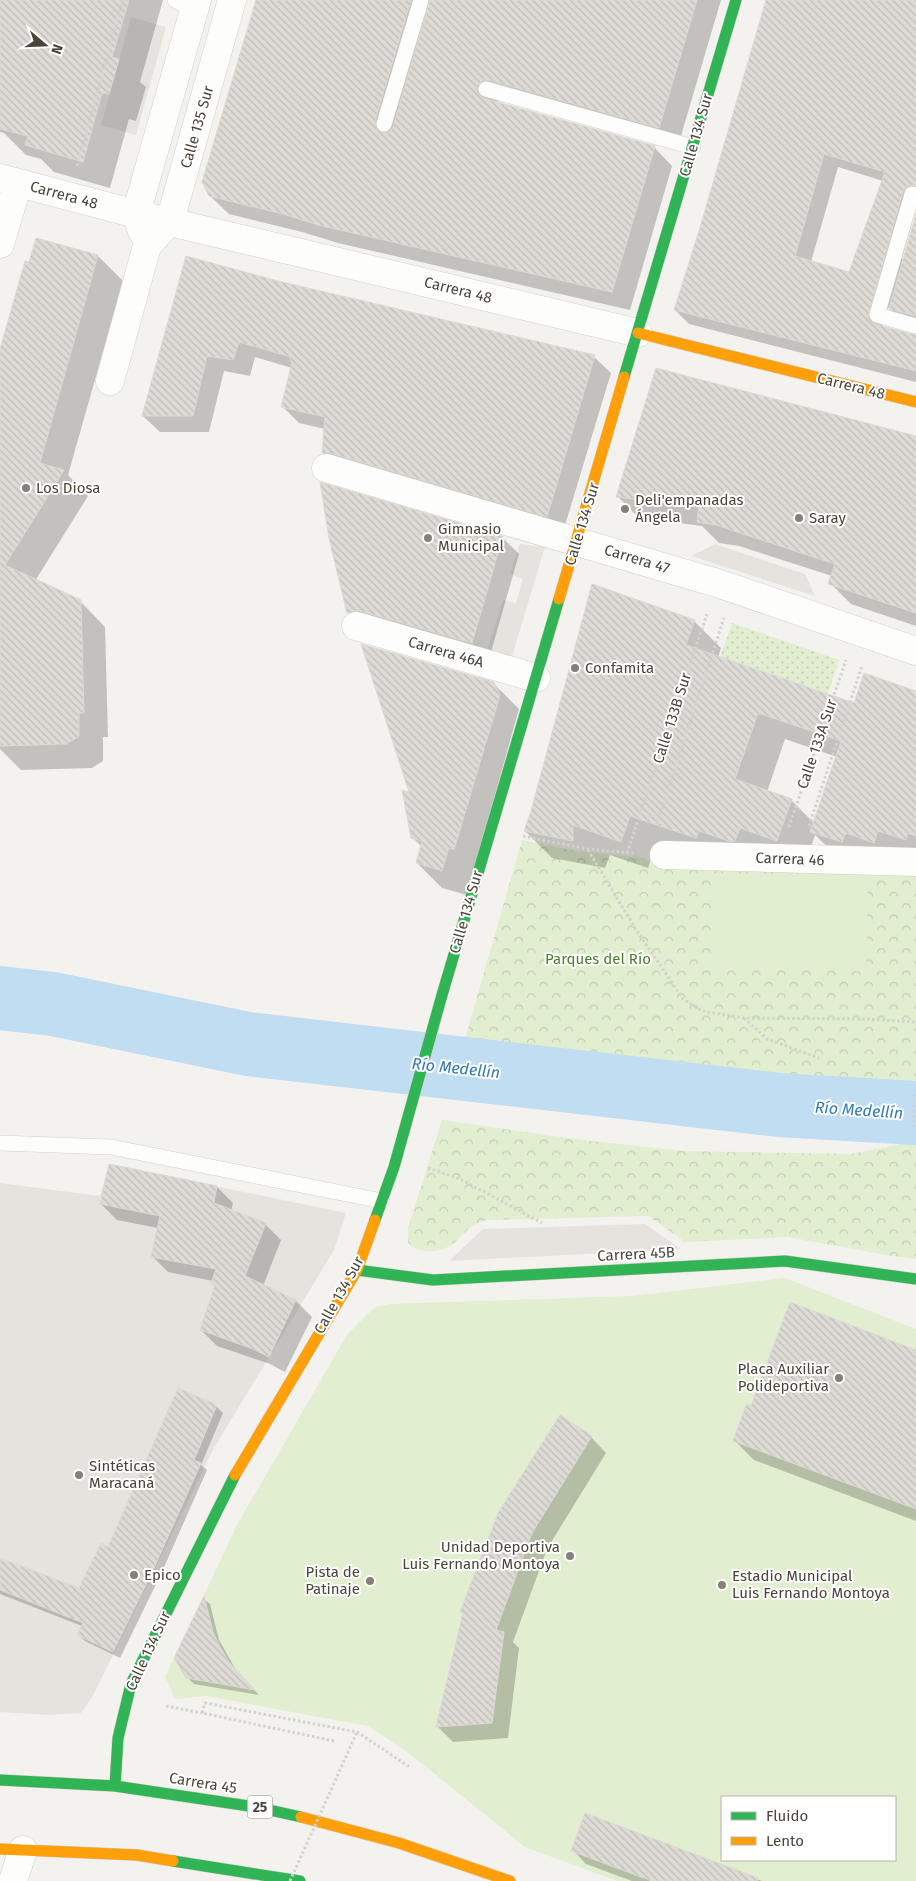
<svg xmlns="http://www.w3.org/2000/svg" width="916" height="1881" font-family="'Fira Sans',sans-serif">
  <defs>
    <pattern id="grass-dots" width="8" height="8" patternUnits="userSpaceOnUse" patternTransform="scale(1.25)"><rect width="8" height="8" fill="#e1eecf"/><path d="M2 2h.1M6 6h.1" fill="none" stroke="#c3cdb2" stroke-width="1.8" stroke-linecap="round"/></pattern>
    <pattern id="forest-crowns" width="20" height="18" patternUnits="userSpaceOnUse" patternTransform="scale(1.25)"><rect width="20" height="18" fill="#e1eecf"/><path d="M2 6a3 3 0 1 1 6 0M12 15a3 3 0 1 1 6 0" fill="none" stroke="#c3cdb2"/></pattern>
    <pattern id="building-back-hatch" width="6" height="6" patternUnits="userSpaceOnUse" patternTransform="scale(1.25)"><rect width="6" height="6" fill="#dedbd6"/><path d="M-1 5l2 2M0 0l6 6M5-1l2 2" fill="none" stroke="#c0bdb8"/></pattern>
  </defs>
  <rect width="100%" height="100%" fill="#f4f2ee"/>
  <!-- grass -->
  <path fill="url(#grass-dots)" d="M732,623L839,660L828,694L720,657Z"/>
  <!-- forest -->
  <path fill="url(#forest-crowns)" d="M522,840L577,851L645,858L655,867L916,874V1087L900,1088L461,1053Z
    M442,1120L582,1140L684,1151L851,1154L916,1141V1259L892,1256L788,1237L685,1242L648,1216H644L488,1220C461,1224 461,1251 430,1251C421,1251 415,1249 408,1243V1228Z"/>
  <!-- pitch -->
  <path fill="#e1eecf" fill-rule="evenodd" d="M714,873L868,878L866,971L712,967Z
    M785,1278L916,1329V1881H617L525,1847L410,1754L368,1726L206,1696L175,1699L165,1677L238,1523L347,1335L375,1307L391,1304L632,1296ZM722,1797H895V1860H722Z"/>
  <!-- parking -->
  <path fill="#e6e3df" d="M131,17L166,27L136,135L101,125Z
    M520,544L545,547L510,663L491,657L488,648L503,600L516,603L523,579L510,574Z
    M715,544L805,574L815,596L691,556Z
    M109,1164L346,1213L334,1250L214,1448L94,1694L81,1713L48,1715L0,1712V1183L100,1196Z
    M645,1224L681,1249L449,1261L483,1229Z"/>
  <!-- shadow -->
  <path fill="#0003" fill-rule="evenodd" d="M0,0H163L140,82L146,87L136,121L129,119L110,188L54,172L41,159L26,155L4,133L0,132Z
    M257,0H721L678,146L502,98L497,103L654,147L672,166L630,310L338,243L302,232L229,214L210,196Z
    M768,0H916V208L902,259H904L916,218V326L904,322L888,307L882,328L916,336V382L689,324L675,310L700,231ZM838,167L883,181L849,274L811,262Z
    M37,239L98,256L123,281L68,475L88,496L35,581L80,601L105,627L108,737H103V761L92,768L21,770L0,749V353Z
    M278,282L594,357L611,373L563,532L340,469L323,453L325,429L299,423L283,407L292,368L255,357L250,376L224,371L209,432H160L143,416Z
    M916,437V626L851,604L830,583L832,576L739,546L719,543L702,526L639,518L618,497Z
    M321,484L503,538L519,554L489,659L364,629L348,612Z
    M694,621L721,648L718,658L855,705L916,692V861L839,858L815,835L804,867L723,865L657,842L648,868L610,855L605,868L552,858L525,831ZM785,739L837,757L814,823L791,800L767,792Z
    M493,683L519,709L467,895L442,888L417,863L422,847L412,837L411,794Z
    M110,1165L217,1187L233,1203L231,1211L265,1224L281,1240L263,1286L296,1301L312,1317L285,1372L270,1364L217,1346L201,1330L216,1287L212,1283L213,1281L168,1272L152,1256L158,1228L117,1220L101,1204Z
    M916,1351V1521L754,1460L734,1440L752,1407Z
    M216,1406L223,1413L201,1465L207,1470L161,1574L120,1658L85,1641L78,1634L82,1626L0,1594V1559L79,1590Z
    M591,1437L606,1453L547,1549L513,1642L519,1648L508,1738L453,1742L438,1727L464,1614L462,1612Z
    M204,1599L210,1604L219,1640L236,1670L259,1695L194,1684L187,1677Z
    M586,1815L762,1881H632L586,1864L573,1850Z"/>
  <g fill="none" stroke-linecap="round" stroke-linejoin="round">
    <!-- river -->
    <path stroke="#c0ddf1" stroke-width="64" d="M0,998L53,1004L248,1044L779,1105L916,1113"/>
  </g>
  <!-- building -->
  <path fill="url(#building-back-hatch)" stroke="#dcd9d4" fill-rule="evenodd" d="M0,0H129L112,57L119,59L109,94L102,93L83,162L25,145L28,136L0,129Z
    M256,0H411L375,121L377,130L386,133L390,131L393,127L430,0H697L659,128L489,80H483L477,86V92L483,98L655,146L612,292L318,225L283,214L209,196L202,182Z
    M766,0H916V186L909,185L903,191L868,317L870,321L874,324L916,335V371L674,310L699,231ZM824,154L885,172L849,272L795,256Z
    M916,214V316L889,309Z
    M36,238L98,255L40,463L64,470L5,565L81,600L84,713H79V736L67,744L0,746V349L25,261L29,262Z
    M186,256L278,281L595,355L547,517L330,453H322L325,417L281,407L292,362L290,361L291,357L239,342L233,360L207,356L193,416H142Z
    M656,368L916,436V613L828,584L835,564L716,525L697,522L699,507L616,497Z
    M320,482L503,536L472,643L360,611H353L347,613L329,538Z
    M592,584L695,620L686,645L854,703L864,673L916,691V836L908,833L906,840L878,831L874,843L846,833L842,842L810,832L841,741L758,713L735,779L792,799L777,841L740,828L735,841H729L699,831L696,838L630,816L621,842L573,825V841L524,831L531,811Z
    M361,644L494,682L500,695L454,850L449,848L442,871L416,863L422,841L411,838L402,790L409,792Z
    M109,1164L217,1186L214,1203L266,1223L245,1276L296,1300L269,1357L253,1349L200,1330L215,1285L211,1283L216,1269L151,1257L160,1216L100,1204Z
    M790,1302L916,1350V1509L733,1441L747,1403L751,1406Z
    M178,1388L217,1405L194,1460L201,1463L154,1568L113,1652L77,1635L83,1623L0,1590V1558L79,1588L101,1543L108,1547Z
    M560,1415L592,1436L532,1533L496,1630L504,1632L492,1723L436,1727L463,1613L460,1612L498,1513Z
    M204,1596L213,1632L220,1647L229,1662L255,1690L186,1678L174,1658Z
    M585,1813L758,1878L757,1881H652L571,1851Z"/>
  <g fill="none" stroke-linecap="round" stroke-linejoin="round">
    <!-- lane casing -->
    <g stroke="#d2d0cb" stroke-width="16">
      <path id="lane" d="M175,0L194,11
        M486,89L693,147
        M384,124L421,0
        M912,194L877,315L916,326
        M0,1143L111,1147L382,1201"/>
    </g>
    <!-- street casing -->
    <g stroke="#d2d0cb" stroke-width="29">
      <path id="street" d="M0,178L136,214L638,333
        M142,231L136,214L197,0
        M0,244L18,183
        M110,381L147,246L170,221L232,0
        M326,468L717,583L916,651
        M356,626L536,678
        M664,855L916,862
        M13,1881L23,1850"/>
    </g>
    <!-- fast casing -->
    <g stroke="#d3cfc5" stroke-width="12">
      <path id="fast" d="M624,377L736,0
        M375,1220L394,1167L442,995L559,599
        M357,1270L433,1280L785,1261L916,1279
        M0,1780L115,1786L256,1807L301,1817
        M115,1786L118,1738L131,1684L235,1475
        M173,1861L300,1881"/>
    </g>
    <!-- slow casing -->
    <g stroke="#d3cfc5" stroke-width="12">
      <path id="slow" d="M638,333L916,402
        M559,599L624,377
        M235,1475L357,1270L375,1220
        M301,1817L399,1843L510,1881
        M0,1849L137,1855L173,1861"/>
    </g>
    <!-- path -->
    <path stroke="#d3d2cc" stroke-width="3" stroke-dasharray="2.5 2.5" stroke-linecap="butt" d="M77,166L123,0
      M657,824L724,618
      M809,826L862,666
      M789,827L846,660
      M523,836L588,849L633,853
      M588,850L635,928L683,999L702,1011L744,1018L865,1019L916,1022
      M627,853L707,614
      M744,1018L767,1039L819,1058
      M916,1095L914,1118L916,1129
      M428,1168L460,1179L542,1223
      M166,1706L202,1713
      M334,1741L202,1713L205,1703L357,1732L411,1768"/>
    <!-- lane -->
    <use href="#lane" stroke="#fdfdfc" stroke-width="15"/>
    <!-- street -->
    <use href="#street" stroke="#fdfdfc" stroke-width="28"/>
    <!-- fast -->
    <use href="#fast" stroke="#30b455" stroke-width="11"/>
    <!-- slow -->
    <use href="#slow" stroke="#ff9f0a" stroke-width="11"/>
    <!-- path-bridge -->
    <path stroke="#d3d2cc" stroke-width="3" stroke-dasharray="2.5 2.5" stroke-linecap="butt" d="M290,1881L357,1732"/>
  </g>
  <!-- markers -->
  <g fill="#868178" stroke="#fff" stroke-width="2">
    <circle cx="26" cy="488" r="5"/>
    <circle cx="625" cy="509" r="5"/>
    <circle cx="799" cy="518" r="5"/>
    <circle cx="428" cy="538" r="5"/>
    <circle cx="575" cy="668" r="5"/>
    <circle cx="839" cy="1378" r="5"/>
    <circle cx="79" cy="1475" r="5"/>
    <circle cx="570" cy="1556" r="5"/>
    <circle cx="134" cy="1575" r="5"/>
    <circle cx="370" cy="1581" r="5"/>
    <circle cx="722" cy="1585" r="5"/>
  </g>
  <g text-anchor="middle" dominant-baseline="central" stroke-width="4" stroke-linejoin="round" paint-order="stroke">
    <!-- shield labels -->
    <rect fill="#fff" stroke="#817c74" stroke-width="1" x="247.5" y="1795.5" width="25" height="23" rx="4"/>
    <g font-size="14" font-weight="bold" fill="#4b4439">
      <text x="260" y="1807">25</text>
    </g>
    <!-- street labels -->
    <g font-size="15" fill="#4b4439" stroke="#fff">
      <text transform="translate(197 127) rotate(-74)">Calle 135 Sur</text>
      <text transform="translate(696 135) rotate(-74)">Calle 134 Sur</text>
      <text transform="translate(64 195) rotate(15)">Carrera 48</text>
      <text transform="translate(458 290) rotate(14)">Carrera 48</text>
      <text transform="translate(851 386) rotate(14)">Carrera 48</text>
      <text transform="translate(582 524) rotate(-73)">Calle 134 Sur</text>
      <text transform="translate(637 559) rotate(17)">Carrera 47</text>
      <text transform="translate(446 652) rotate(16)">Carrera 46A</text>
      <text transform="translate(672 718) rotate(-72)">Calle 133B Sur</text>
      <text transform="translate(817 744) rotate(-71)">Calle 133A Sur</text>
      <text transform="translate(790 859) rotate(2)">Carrera 46</text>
      <text transform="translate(466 912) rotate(-74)">Calle 134 Sur</text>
      <text transform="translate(636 1254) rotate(-3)">Carrera 45B</text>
      <text transform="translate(339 1295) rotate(-61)">Calle 134 Sur</text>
      <text transform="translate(148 1651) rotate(-65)">Calle 134 Sur</text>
      <text transform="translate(203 1783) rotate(9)">Carrera 45</text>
    </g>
    <!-- poi labels -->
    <g font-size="15" fill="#4b4439" stroke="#fff" text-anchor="start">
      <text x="36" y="488">Los Diosa</text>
      <text x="635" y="500">Deli'empanadas<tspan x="635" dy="17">Ángela</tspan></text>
      <text x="809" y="518">Saray</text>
      <text x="438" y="529">Gimnasio<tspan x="438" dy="17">Municipal</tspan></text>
      <text x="585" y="668">Confamita</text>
      <text x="829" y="1369" text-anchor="end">Placa Auxiliar<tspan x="829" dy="17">Polideportiva</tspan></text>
      <text x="89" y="1466">Sintéticas<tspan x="89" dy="17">Maracaná</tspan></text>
      <text x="560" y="1547" text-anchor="end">Unidad Deportiva<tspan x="560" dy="17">Luis Fernando Montoya</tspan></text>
      <text x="360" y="1572" text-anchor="end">Pista de<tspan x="360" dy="17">Patinaje</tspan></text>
      <text x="144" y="1575">Epico</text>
      <text x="732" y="1576">Estadio Municipal<tspan x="732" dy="17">Luis Fernando Montoya</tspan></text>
    </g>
    <!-- park labels -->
    <g font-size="15" fill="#4a7f2a" stroke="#fff">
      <text x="598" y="959">Parques del Río</text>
    </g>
    <!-- water labels -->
    <g font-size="16" font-style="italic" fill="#2e7ab2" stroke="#fff">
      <text transform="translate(456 1068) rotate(6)">Río Medellín</text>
      <text transform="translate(859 1110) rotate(4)">Río Medellín</text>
    </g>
  </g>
  <!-- legend -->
  <rect x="721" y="1796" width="175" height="65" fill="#ffffff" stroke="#b7b4b0"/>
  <rect x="731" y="1812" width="25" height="8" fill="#30b455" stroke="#b7b4b0"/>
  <text x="766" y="1821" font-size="15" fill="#4b4439">Fluido</text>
  <rect x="731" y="1837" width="25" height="8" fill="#ff9f0a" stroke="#b7b4b0"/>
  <text x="766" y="1846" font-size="15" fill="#4b4439">Lento</text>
  <!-- north arrow -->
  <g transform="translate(45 45) rotate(109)" stroke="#ffffff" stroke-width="4" paint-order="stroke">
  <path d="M0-4L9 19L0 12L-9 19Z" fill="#4b4439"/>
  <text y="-8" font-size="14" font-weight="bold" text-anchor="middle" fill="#4b4439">N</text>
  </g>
</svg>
